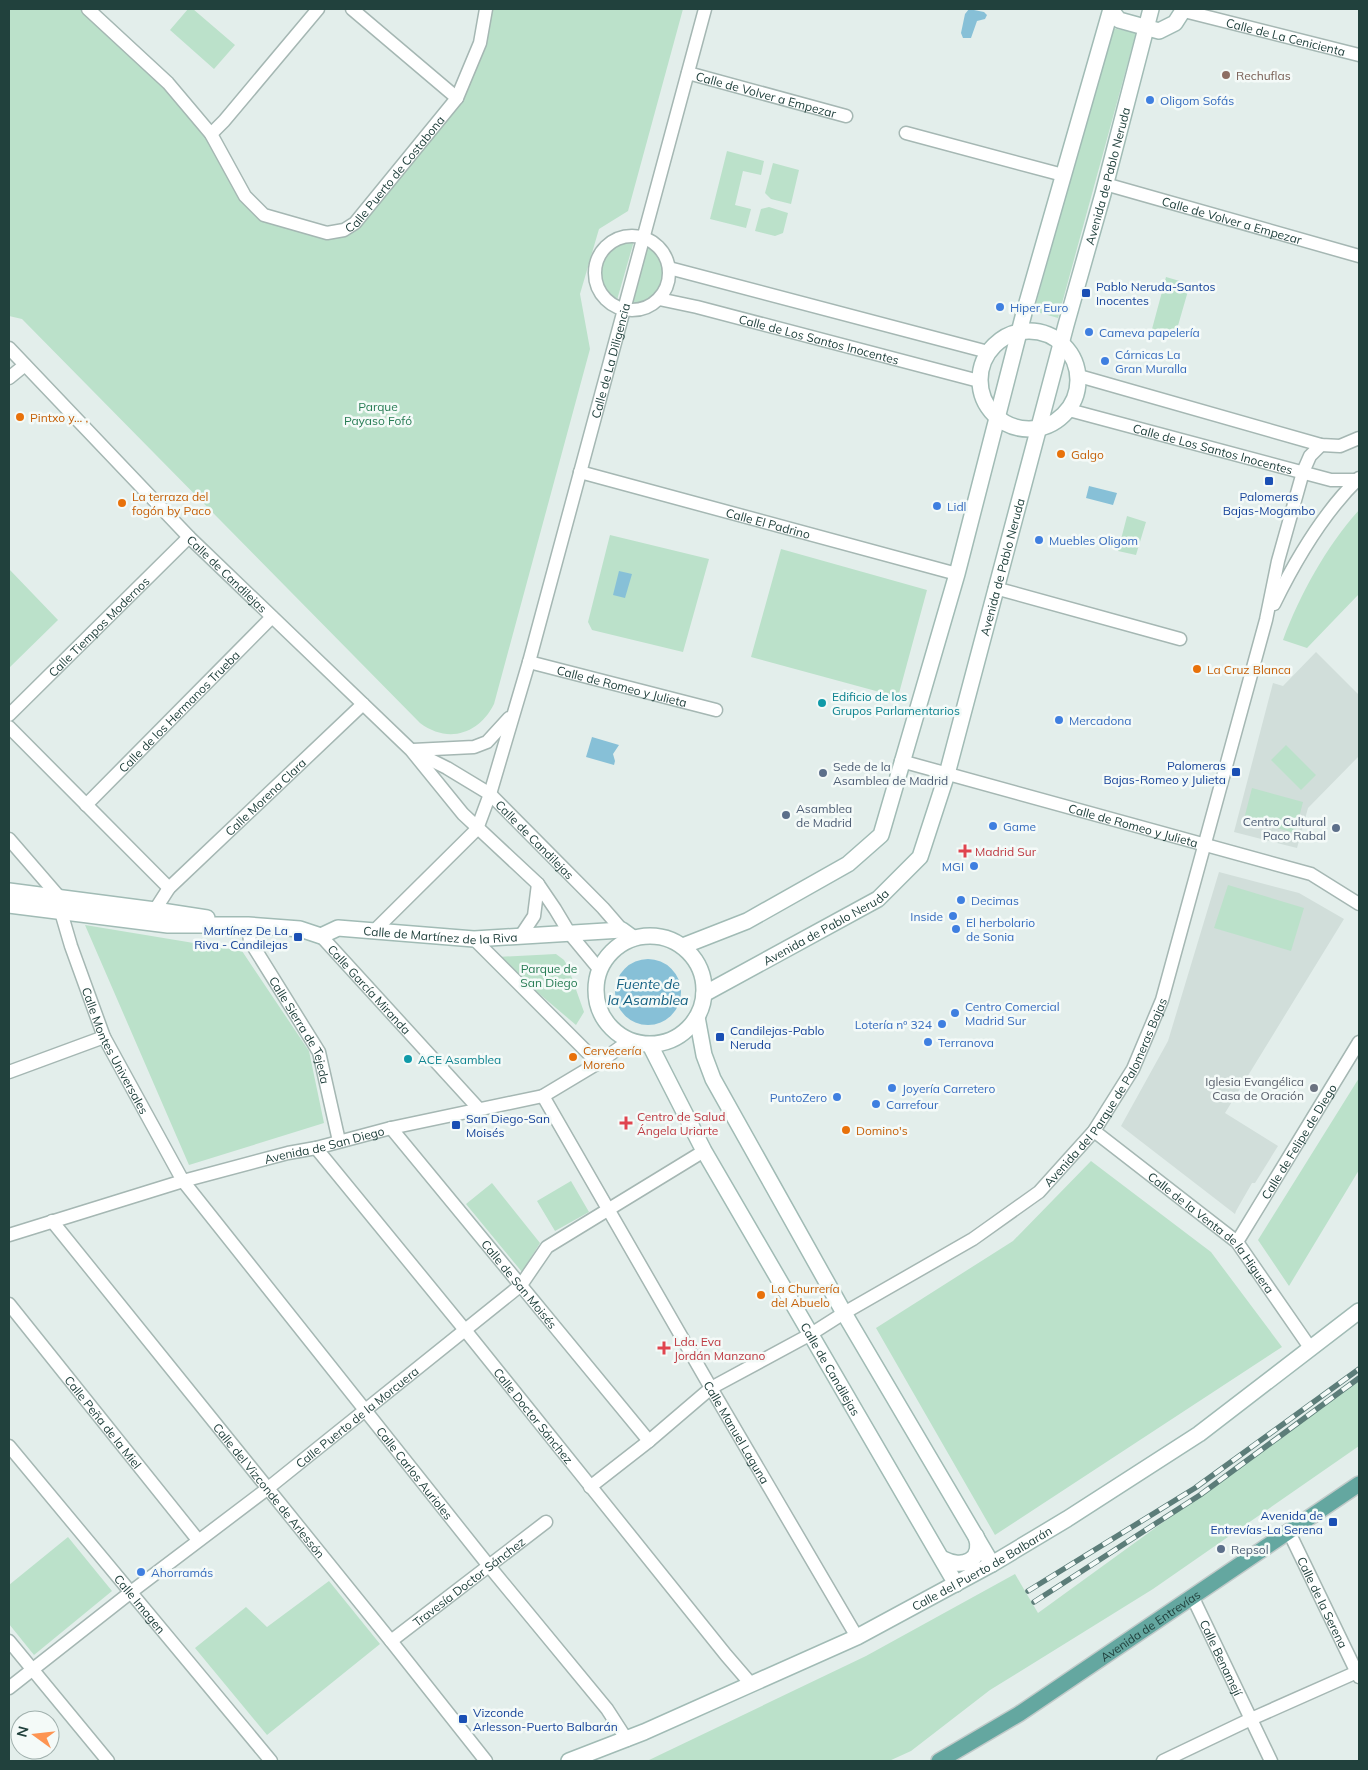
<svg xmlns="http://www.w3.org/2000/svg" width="1368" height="1770" font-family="Mulish,sans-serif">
  <rect width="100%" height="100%" fill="#e3eeeb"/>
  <!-- built -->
  <path fill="#d1deda" d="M1316,652L1359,695V756L1308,808L1297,848L1234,832L1273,683L1283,686Z
    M1219,872L1299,893L1344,919L1225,1113L1278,1146L1255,1183H1252L1236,1211L1235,1214L1121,1126L1168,1041Z"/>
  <!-- green -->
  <path fill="#bbe1ca" d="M9,9H88L168,83L264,215L344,230L457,98L486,9H683L628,211L599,229L580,294L590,349L494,704C479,734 448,744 420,723L22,319L9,316Z
    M188,9H193L235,45L214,69L170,30Z
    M1112,28L1136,33L1058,318L1034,311Z
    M727,151L764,161L761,175L743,171L735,205L751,209L746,228L710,219Z
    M773,163L799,170L791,204L771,199L765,193Z
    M769,207L788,213L783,233L775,236L755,231L761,209Z
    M623,241H634L617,300C589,285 597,252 623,241Z
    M647,246C669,252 668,283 654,296C649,301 642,303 635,305L631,303Z
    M1166,277L1190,284L1175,336L1152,329Z
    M1359,510V594L1307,648L1283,640C1300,594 1326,547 1359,510Z
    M1127,516L1146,522L1136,555L1118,551Z
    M610,535L709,559L683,652L592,630L588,622Z
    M781,549L927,590L898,697L751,657Z
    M9,569L58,620L9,668Z
    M1286,745L1316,775L1301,790L1271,760Z
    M1252,788L1303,802L1295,833L1244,819Z
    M1228,885L1304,908L1291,951L1214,928Z
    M85,925L242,951L309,1051L324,1123L189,1165Z
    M556,954L564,960L568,967L584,1012L576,1025L496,957Z
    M1359,1078V1170L1289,1286L1258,1240Z
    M1091,1161L1211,1252L1282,1347L995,1535L876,1328L1013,1241Z
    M571,1181L589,1212L555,1231L537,1201Z
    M492,1183L540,1243L522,1272L466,1204Z
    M1359,1380V1446L1153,1589L990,1690L911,1751L889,1761H647L866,1656L1015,1574L1038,1613Z
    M68,1537L112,1591L34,1655L9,1624V1585Z
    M329,1581L380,1644L267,1735L195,1648L246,1607L267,1627Z"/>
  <!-- water -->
  <path fill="#87c0d7" d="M969,9L984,12L987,15L985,19L977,21L971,38H963L961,33L965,14Z
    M1089,486L1117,493L1113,505L1086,498Z
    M619,571L632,574L625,598L613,595Z
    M592,737L619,745L613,754L615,761L614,765L586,757Z
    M615 992a33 33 0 1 1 66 0a33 33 0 1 1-66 0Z"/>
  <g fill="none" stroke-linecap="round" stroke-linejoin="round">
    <!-- street casing -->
    <g stroke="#a5b7b3" stroke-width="15">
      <g id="street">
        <path id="s1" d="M88,9L168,83L211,134L245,196L264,215L327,233L344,230L355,223L457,98L480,43L486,9"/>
        <path d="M352,9L457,98"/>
        <path id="s2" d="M1184,11L1359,55"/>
        <path id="s3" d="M688,73L846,116"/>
        <path d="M906,133L1063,175"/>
        <path d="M211,134L224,121L318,9"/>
        <path id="s4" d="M1105,184L1359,256"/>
        <circle cx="632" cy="273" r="37"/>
        <path d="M669,268L988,352"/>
        <path id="s5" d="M659,299L697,307L979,381"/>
        <path id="s6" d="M9,348L189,537L411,750L463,814L538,884L555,909L570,934L599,969"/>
        <path d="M1079,376L1321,445L1340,446L1359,438"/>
        <path d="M9,378L25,365"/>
        <path id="s7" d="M1069,410L1331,480H1357"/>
        <path id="s8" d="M580,472L957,574"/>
        <path d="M995,588L1180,639"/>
        <path d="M1274,604C1296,559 1323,513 1359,478"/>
        <path id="s9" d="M529,662L716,710"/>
        <path id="s10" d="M9,715L189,537"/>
        <path d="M9,727L169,888"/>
        <path d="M413,750L474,747L487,742L509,718"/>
        <path id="s11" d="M415,752L447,768L490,794L603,908L622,930"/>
        <path id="s12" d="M901,761L1311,874L1359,904"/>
        <path id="s13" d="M86,805L272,617"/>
        <path d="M9,839L60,898L64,900"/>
        <path id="s14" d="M52,908L61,912L71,946L104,1037L183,1181L489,1566L607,1709L627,1740"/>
        <path id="s15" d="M151,916L169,888L363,704"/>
        <path id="s16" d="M248,925L250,941L319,1052L339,1141"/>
        <path id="s17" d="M374,931L477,829L490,794L529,662L705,9"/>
        <path id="s18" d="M321,936L479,1109"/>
        <path d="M520,937L534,916L538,884"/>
        <path d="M474,939L598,1063"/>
        <path d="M9,1072L104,1037"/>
        <path id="s19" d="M543,1096L711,1388L857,1637"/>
        <path id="s20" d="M391,1128L649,1441"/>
        <path id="s21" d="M1094,1131L1237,1242L1311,1349"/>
        <path id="s22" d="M316,1148L465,1330L726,1655L751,1684"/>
        <path id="s23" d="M52,1221L391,1641L486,1761"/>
        <path id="s24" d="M9,1235L183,1181L288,1153L316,1148L391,1128L543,1096L598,1063L629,1041"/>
        <path id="s25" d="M1237,1242L1359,1042"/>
        <path id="s26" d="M9,1304L198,1540"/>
        <path id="s27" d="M9,1446L271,1761"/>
        <path id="s28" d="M590,1487L649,1441L711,1388L811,1334L844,1313L973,1239L1039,1192L1094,1131L1133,1069L1162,1000L1266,620L1278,561L1303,472L1310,456L1321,445"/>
        <path id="s29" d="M1289,1532L1359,1677"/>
        <path id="s30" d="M1193,1598L1271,1761"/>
        <path d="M9,1641L108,1761"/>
        <path id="s31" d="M391,1641L546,1522"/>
        <path id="s32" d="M9,1688L131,1592L267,1489L521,1285L547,1247L704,1151"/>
        <path d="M1163,1761L1251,1719L1357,1672"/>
      </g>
    </g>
    <!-- secondary casing -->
    <g stroke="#a1bbb5" stroke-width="18">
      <g id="secondary">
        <path d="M1111,10L1119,20L1159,31L1175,23L1184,9"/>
        <circle cx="1029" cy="380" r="49"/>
        <path d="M9,891L155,910L207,918"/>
        <path id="s33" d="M9,905L168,925H248L300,929L321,936L338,928L474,939L622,930L633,938"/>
        <circle cx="650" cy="990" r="54"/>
        <path d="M683,946L747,921L848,864L881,835L957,574L1024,313L1111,9"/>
        <path id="s34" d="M704,994L878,899L920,857L947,774L1066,325L1103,194L1151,9"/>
        <path d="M697,1017L704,1055L713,1079L844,1313L992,1564"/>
        <path id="s35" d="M650,1045L704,1151L956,1584"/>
        <path d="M943,1559C962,1569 984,1561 976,1536"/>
        <path id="s36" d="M569,1761L644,1732L857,1637L992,1564L1067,1519L1199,1434L1359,1311"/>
      </g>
    </g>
    <!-- primary casing -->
    <g stroke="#c1cac9" stroke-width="18">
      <g id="primary">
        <path id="s37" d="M939,1761L1019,1714L1359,1484"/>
      </g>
    </g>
    <!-- street -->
    <use href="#street" stroke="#fff" stroke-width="12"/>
    <!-- secondary -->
    <use href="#secondary" stroke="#fff" stroke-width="15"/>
    <!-- primary -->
    <use href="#primary" stroke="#64a7a0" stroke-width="15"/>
    <!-- rail casing -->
    <g stroke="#5c7d79" stroke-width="5.5">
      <path id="rail" d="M1028,1591L1195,1488L1359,1369
        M1034,1602L1200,1495L1359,1378"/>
    </g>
    <!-- rail -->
    <use href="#rail" stroke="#f4faf8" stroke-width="4" stroke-dasharray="11" stroke-linecap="butt"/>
  </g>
  <!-- markers -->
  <circle fill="#8d6e63" stroke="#f4faf8" stroke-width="2" cx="1226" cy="75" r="5"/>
  <g fill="#3f7fe0" stroke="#f4faf8" stroke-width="2">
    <circle cx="1150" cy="100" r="5"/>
    <circle cx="1000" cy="307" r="5"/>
    <circle cx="1089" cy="332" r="5"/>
    <circle cx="1105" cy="361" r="5"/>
    <circle cx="937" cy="506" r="5"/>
    <circle cx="1039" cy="540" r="5"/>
    <circle cx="1059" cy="720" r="5"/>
    <circle cx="993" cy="826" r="5"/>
    <circle cx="974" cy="866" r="5"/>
    <circle cx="961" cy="900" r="5"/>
    <circle cx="953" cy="916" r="5"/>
    <circle cx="956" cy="929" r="5"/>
    <circle cx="955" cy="1013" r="5"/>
    <circle cx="942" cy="1024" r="5"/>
    <circle cx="928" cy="1042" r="5"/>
    <circle cx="892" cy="1088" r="5"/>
    <circle cx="837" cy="1097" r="5"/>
    <circle cx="876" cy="1104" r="5"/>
    <circle cx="141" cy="1572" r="5"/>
  </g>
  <g fill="#1a4fb4" stroke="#f4faf8" stroke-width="2">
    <rect x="1081" y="288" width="10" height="10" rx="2.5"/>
    <rect x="1264" y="476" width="10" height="10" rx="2.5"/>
    <rect x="1231" y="767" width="10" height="10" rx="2.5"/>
    <rect x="293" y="932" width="10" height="10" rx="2.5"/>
    <rect x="715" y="1032" width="10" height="10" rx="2.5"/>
    <rect x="451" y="1120" width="10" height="10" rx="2.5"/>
    <rect x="1328" y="1517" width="10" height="10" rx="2.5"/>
    <rect x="458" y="1714" width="10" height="10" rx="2.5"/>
  </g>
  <g fill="#e8710a" stroke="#f4faf8" stroke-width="2">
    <circle cx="20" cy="417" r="5"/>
    <circle cx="1061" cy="454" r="5"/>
    <circle cx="122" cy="503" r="5"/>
    <circle cx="1197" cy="669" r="5"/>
    <circle cx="573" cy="1057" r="5"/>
    <circle cx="846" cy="1130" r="5"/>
    <circle cx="761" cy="1295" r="5"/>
  </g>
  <g fill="#0f9aa8" stroke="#f4faf8" stroke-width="2">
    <circle cx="822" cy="703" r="5"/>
    <circle cx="408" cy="1059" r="5"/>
  </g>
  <g fill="#5c6f8a" stroke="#f4faf8" stroke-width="2">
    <circle cx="823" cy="773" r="5"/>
    <circle cx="786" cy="815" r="5"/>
    <circle cx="1336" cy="828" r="5"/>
    <circle cx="1221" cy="1549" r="5"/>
  </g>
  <g fill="#e0444e" stroke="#f4faf8" stroke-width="2">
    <path d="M962.5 843.5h5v5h5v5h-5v5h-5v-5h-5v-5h5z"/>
    <path d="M623.5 1115.5h5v5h5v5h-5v5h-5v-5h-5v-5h5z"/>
    <path d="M661.5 1340.5h5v5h5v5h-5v5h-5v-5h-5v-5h5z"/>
  </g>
  <circle fill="#6b7280" stroke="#f4faf8" stroke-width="2" cx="1314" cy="1088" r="5"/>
  <g text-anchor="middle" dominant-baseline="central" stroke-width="5" stroke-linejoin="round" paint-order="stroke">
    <!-- street labels -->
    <g font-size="12" fill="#21413d" stroke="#f4faf8">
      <text stroke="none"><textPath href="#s2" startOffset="105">Calle de La Cenicienta</textPath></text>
      <text stroke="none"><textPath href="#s3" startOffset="81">Calle de Volver a Empezar</textPath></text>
      <text stroke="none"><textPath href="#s1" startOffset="432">Calle Puerto de Costabona</textPath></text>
      <text stroke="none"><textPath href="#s34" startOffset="964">Avenida de Pablo Neruda</textPath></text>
      <text stroke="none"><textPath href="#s4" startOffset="132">Calle de Volver a Empezar</textPath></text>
      <text stroke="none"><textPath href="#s5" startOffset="165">Calle de Los Santos Inocentes</textPath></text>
      <text stroke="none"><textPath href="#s17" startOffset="632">Calle de La Diligencia</textPath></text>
      <text stroke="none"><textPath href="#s7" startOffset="149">Calle de Los Santos Inocentes</textPath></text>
      <text stroke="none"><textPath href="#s8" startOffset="195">Calle El Padrino</textPath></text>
      <text stroke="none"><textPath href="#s34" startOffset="559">Avenida de Pablo Neruda</textPath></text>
      <text stroke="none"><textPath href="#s6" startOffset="314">Calle de Candilejas</textPath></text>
      <text stroke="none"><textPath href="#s10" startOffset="126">Calle Tiempos Modernos</textPath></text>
      <text stroke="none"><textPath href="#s9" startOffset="96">Calle de Romeo y Julieta</textPath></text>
      <text stroke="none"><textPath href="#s13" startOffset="132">Calle de los Hermanos Trueba</textPath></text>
      <text stroke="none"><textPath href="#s15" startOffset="166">Calle Morena Clara</textPath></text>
      <text stroke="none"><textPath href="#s12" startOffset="241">Calle de Romeo y Julieta</textPath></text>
      <text stroke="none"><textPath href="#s11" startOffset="150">Calle de Candilejas</textPath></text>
      <text stroke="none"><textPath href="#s34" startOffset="139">Avenida de Pablo Neruda</textPath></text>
      <text stroke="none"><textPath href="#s33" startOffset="436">Calle de Martínez de la Riva</textPath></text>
      <text stroke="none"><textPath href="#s18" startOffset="72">Calle García Miranda</textPath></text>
      <text stroke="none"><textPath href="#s16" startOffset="119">Calle Sierra de Tejeda</textPath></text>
      <text stroke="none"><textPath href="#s14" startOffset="159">Calle Montes Universales</textPath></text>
      <text stroke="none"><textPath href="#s28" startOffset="660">Avenida del Parque de Palomeras Bajas</textPath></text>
      <text stroke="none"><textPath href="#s25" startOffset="118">Calle de Felipe de Diego</textPath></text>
      <text stroke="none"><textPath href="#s24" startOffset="328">Avenida de San Diego</textPath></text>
      <text stroke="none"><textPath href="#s21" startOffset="156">Calle de la Venta de la Higuera</textPath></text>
      <text stroke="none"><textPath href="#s20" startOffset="202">Calle de San Moisés</textPath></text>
      <text stroke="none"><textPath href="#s35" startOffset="371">Calle de Candilejas</textPath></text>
      <text stroke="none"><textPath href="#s22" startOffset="345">Calle Doctor Sánchez</textPath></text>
      <text stroke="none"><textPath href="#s32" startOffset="441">Calle Puerto de la Morcuera</textPath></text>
      <text stroke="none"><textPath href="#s26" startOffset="151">Calle Peña de la Miel</textPath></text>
      <text stroke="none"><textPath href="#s19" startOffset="388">Calle Manuel Laguna</textPath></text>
      <text stroke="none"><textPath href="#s14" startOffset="679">Calle Carlos Aurioles</textPath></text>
      <text stroke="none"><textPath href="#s23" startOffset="346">Calle del Vizconde de Arlessón</textPath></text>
      <text stroke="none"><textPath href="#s36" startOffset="456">Calle del Puerto de Balbarán</textPath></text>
      <text stroke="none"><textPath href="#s31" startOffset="98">Travesía Doctor Sánchez</textPath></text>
      <text stroke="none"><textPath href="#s29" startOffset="78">Calle de la Serena</textPath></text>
      <text stroke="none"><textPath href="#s27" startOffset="205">Calle Imagen</textPath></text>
      <text stroke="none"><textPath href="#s37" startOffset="251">Avenida de Entrevías</textPath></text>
      <text stroke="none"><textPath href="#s30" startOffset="66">Calle Benamejí</textPath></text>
    </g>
    <!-- education labels -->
    <g font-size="12" fill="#785e54" stroke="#f4faf8" text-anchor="start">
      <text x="1236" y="75">Rechuflas</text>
    </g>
    <!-- shop labels -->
    <g font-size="12" fill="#366cbe" stroke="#f4faf8" text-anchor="start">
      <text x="1160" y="100">Oligom Sofás</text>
      <text x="1010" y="307">Hiper Euro</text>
      <text x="1099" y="332">Cameva papelería</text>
      <text x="1115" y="354">Cárnicas La<tspan x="1115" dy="14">Gran Muralla</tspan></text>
      <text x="947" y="506">Lidl</text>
      <text x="1049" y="540">Muebles Oligom</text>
      <text x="1069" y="720">Mercadona</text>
      <text x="1003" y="826">Game</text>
      <text x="964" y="866" text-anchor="end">MGI</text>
      <text x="971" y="900">Decimas</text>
      <text x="943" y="916" text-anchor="end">Inside</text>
      <text x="966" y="922">El herbolario<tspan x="966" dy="14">de Sonia</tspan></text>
      <text x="965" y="1006">Centro Comercial<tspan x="965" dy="14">Madrid Sur</tspan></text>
      <text x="932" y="1024" text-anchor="end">Lotería nº 324</text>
      <text x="938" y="1042">Terranova</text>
      <text x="902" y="1088">Joyería Carretero</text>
      <text x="827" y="1097" text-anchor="end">PuntoZero</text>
      <text x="886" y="1104">Carrefour</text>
      <text x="151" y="1572">Ahorramás</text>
    </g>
    <!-- transit labels -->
    <g font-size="12" fill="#164399" stroke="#f4faf8" text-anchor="start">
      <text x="1096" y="286">Pablo Neruda-Santos<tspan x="1096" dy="14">Inocentes</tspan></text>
      <text x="1269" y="496" text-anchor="middle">Palomeras<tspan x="1269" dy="14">Bajas-Mogambo</tspan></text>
      <text x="1226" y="765" text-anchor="end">Palomeras<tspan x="1226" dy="14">Bajas-Romeo y Julieta</tspan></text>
      <text x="288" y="930" text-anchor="end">Martínez De La<tspan x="288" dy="14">Riva - Candilejas</tspan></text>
      <text x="730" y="1030">Candilejas-Pablo<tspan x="730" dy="14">Neruda</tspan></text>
      <text x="466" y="1118">San Diego-San<tspan x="466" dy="14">Moisés</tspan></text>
      <text x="1323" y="1515" text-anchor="end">Avenida de<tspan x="1323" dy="14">Entrevías-La Serena</tspan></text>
      <text x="473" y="1712">Vizconde<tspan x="473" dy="14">Arlesson-Puerto Balbarán</tspan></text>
    </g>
    <!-- park labels -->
    <g font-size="12" fill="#277c54" stroke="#f4faf8">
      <text x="378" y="406">Parque<tspan x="378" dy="14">Payaso Fofó</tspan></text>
      <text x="549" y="968">Parque de<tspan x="549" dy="14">San Diego</tspan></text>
    </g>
    <!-- food labels -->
    <g font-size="12" fill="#c56008" stroke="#f4faf8" text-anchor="start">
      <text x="30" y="417">Pintxo y... ,</text>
      <text x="1071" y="454">Galgo</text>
      <text x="132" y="496">La terraza del<tspan x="132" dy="14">fogón by Paco</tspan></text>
      <text x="1207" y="669">La Cruz Blanca</text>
      <text x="583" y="1050">Cervecería<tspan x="583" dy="14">Moreno</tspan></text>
      <text x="856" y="1130">Domino's</text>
      <text x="771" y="1288">La Churrería<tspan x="771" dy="14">del Abuelo</tspan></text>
    </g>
    <!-- culture labels -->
    <g font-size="12" fill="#0d838f" stroke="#f4faf8" text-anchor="start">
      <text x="832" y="696">Edificio de los<tspan x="832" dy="14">Grupos Parlamentarios</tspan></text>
      <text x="418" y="1059">ACE Asamblea</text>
    </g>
    <!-- service labels -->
    <g font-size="12" fill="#4e5e75" stroke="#f4faf8" text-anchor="start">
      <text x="833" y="766">Sede de la<tspan x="833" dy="14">Asamblea de Madrid</tspan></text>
      <text x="796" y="808">Asamblea<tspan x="796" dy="14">de Madrid</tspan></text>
      <text x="1326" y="821" text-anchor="end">Centro Cultural<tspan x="1326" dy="14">Paco Rabal</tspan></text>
      <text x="1231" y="1549">Repsol</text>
    </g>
    <!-- health labels -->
    <g font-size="12" fill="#be3a42" stroke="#f4faf8" text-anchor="start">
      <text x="975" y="851">Madrid Sur</text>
      <text x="637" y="1116">Centro de Salud<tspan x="637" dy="14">Ángela Uriarte</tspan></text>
      <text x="674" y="1341">Lda. Eva<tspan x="674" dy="14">Jordán Manzano</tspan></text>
    </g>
    <!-- worship labels -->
    <g font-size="12" fill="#5b616d" stroke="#f4faf8" text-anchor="end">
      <text x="1304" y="1081">Iglesia Evangélica<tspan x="1304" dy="14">Casa de Oración</tspan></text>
    </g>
    <!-- water labels -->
    <g font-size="14" font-style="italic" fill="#156183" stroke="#f4faf8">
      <text x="648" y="984">Fuente de<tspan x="648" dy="16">la Asamblea</tspan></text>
    </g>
  </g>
  <!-- border -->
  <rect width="1368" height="1770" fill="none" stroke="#21413d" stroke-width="20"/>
  <!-- north arrow -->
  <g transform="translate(35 1735) rotate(285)"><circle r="24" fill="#f4faf8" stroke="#a0b0ad"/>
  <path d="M0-4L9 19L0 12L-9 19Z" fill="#fd9452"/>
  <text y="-8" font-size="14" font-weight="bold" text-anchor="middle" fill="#21413d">N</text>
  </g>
</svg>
